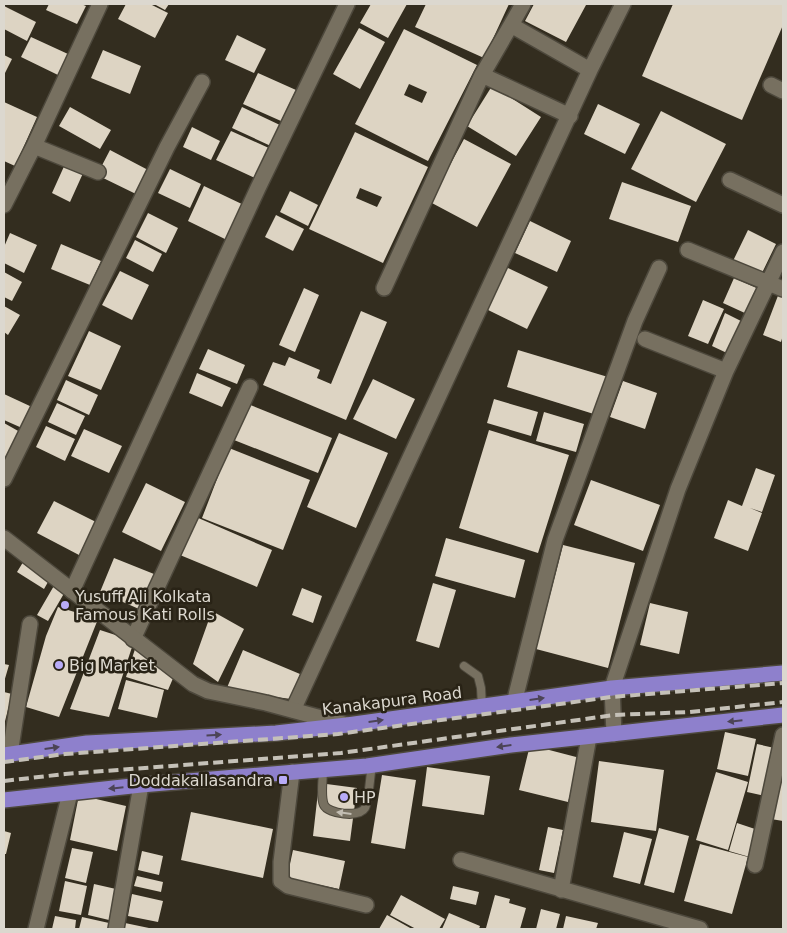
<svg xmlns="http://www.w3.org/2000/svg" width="787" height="933" font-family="'DejaVu Sans',sans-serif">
  <rect width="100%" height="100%" fill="#332d1f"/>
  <!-- building -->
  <path fill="#ddd4c3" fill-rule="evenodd" d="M49,4H81L86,6L77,24L46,10Z
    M126,4H150L168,13L155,38L118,19Z
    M154,4H169L165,10Z
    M371,4H407L388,38L360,23Z
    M426,4H509L484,58L415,27Z
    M534,4H584L586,5L566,42L525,21Z
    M673,4H783V25L742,120L642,76Z
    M4,6L36,22L27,41L4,29Z
    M359,28L385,42L360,89L333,74Z
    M404,29L477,65L428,161L355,124ZM409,84L427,92L422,103L404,95Z
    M237,35L266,49L254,73L225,60Z
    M31,37L68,54L58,75L21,57Z
    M103,50L141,66L130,94L91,78Z
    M4,55L12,59L4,75Z
    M258,73L296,90L281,121L243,104Z
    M492,86L541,117L516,156L467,126Z
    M4,102L37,117L15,166L4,161Z
    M598,104L640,124L625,154L584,134Z
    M70,107L111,130L100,149L59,126Z
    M242,107L282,126L273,147L232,128Z
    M661,111L726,144L696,202L631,169Z
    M192,127L220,141L211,160L183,147Z
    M231,131L271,149L257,179L216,160Z
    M355,132L428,167L383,263L309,229ZM360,188L382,197L377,207L356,198Z
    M464,139L511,164L477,227L430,202Z
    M110,150L150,171L138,195L97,175Z
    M66,162L84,171L70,202L52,193Z
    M170,169L201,184L190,208L158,193Z
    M622,182L691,206L678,242L609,219Z
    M204,186L246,206L229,241L188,221Z
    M290,191L318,205L308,226L280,212Z
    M148,213L178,228L166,253L136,237Z
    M276,215L304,229L293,251L265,237Z
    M530,221L571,241L557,272L515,253Z
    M748,230L776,244L761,275L733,261Z
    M10,233L37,245L24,273L4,263V247Z
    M135,240L162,254L153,272L126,258Z
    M61,244L101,261L90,285L51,269Z
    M506,267L548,287L527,329L486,309Z
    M120,271L149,285L132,320L102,305Z
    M4,272L22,282L12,301L4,297Z
    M734,278L759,289L747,314L723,303Z
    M304,288L319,295L295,352L279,345Z
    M779,293L783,295V335L781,342L763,335Z
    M703,300L724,309L708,344L688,336Z
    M4,306L20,315L8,335L4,332Z
    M361,311L387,322L346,420L263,385L273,362L285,366L289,357L320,370L317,378L331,384Z
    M725,313L741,321L729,354L712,346Z
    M89,331L121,346L101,390L68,376Z
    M208,349L245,365L237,384L199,369Z
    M518,350L608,377L597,415L507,387Z
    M197,373L231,388L222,407L189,393Z
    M373,379L415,399L396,439L353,419Z
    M66,380L98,395L89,415L57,400Z
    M623,381L657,393L645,429L610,417Z
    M4,394L32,407L22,428L4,420Z
    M494,399L538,412L531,436L487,423Z
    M57,403L85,416L76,435L48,422Z
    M248,404L332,438L318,473L234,440Z
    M544,412L584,424L576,452L536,441Z
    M4,423L20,432L4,462Z
    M46,426L75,439L65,461L36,447Z
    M84,429L122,446L109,473L71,456Z
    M489,430L569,455L538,553L459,528Z
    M339,433L388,453L356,528L307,507Z
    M229,448L310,480L283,550L202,518Z
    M756,468L775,475L762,512L750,508L762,513L748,551L714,538L728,500L742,506Z
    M591,480L660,505L643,551L574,525Z
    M146,483L185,502L161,551L122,532Z
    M54,501L96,522L79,555L37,533Z
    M196,517L272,550L257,587L180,555Z
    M446,538L525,560L515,598L435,576Z
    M563,545L635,563L608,668L536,649Z
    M114,558L154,574L139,609L100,592Z
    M25,559L52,575L44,589L17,572Z
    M433,583L456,590L439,648L416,641Z
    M55,584L66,590L48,621L37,615Z
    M302,588L322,596L313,623L292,615Z
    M650,603L688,612L679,654L640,645Z
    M58,607L98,619L59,717L26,707L46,636Z
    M212,611L244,629L218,682L193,664Z
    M100,630L134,641L109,717L70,709Z
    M136,646L174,676L168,690L126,677Z
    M243,650L300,674L291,699L226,690Z
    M4,664L9,665L4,682Z
    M126,680L164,690L157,718L118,709Z
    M4,692L12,694L4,725Z
    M725,732L756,739L748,776L717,769Z
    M757,744L779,749L769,797L747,792Z
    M530,745L580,758L568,802L519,790Z
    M599,761L664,770L656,831L591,822Z
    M427,767L490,776L484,815L422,806Z
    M716,772L748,782L728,850L696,840Z
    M382,775L416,780L405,849L371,843Z
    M778,776L783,777V821L771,819Z
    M319,783L357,788L350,841L313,836Z
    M79,795L126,806L117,851L70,840Z
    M191,812L273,829L263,878L181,860Z
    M737,823L761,831L753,858L729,851Z
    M548,827L563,830L554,873L539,870Z
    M659,828L689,836L674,893L644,885Z
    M4,831L11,833L6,854H4Z
    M624,832L652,839L640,884L613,877Z
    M700,844L748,857L732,914L684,901Z
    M72,848L93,852L86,883L65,878Z
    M293,850L345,861L339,889L287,878Z
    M142,851L163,856L159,875L138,870Z
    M137,876L163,882L161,892L134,886Z
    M65,881L87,886L81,915L59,911Z
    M94,884L116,889L109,920L88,915Z
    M453,886L479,892L476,905L450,899Z
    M132,894L163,901L158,922L128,916Z
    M401,895L445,919L439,929H416L390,915Z
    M495,895L510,899L509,903L526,908L520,929L486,928Z
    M541,909L560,914L556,929H536Z
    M449,913L480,926L479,929H442Z
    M387,915L412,929H379Z
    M55,916L76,920L75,929H52Z
    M566,916L598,923L596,929H563Z
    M82,917L109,923L108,929H79Z
    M125,923L149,928V929H124Z"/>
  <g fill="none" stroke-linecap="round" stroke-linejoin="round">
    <!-- lane casing -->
    <g stroke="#4d483c" stroke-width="10">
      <path id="lane" d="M464,666L478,676L481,688L482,707
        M323,770C323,780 320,796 324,805C328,814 359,818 365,808C369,800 370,775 372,766"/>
    </g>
    <!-- street casing -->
    <g stroke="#4d483c" stroke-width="18">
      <path id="street" d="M523,4L511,25L590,70
        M482,75L570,116
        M771,85L783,91
        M34,146L98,172
        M730,180L783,205
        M4,205L34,146L100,4
        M688,250L783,289
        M384,288L482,75L511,25
        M645,339L726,371
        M4,479L167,147L202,82
        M72,591L258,188L347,4
        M133,639L250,387
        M514,703L555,540L635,321L659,268
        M293,710L590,70L623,4
        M614,734L612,688L678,489L726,371L783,252
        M10,754L30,624
        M292,772L281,862V881L288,886L366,905
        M461,860L700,929
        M755,865L783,735
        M561,890L589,737
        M36,929L70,793
        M116,929L141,785"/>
    </g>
    <!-- secondary casing -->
    <g stroke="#4d483c" stroke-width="18">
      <path id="secondary" d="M4,538L193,684L208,691L266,703L347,725"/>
    </g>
    <!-- highway casing -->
    <g stroke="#4d483c" stroke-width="18">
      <path id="highway" d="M4,755L87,743L276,733L347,725L612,688L783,673
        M4,800L141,785L367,766L511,745L783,715"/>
    </g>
    <!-- lane -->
    <use href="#lane" stroke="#777060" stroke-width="8"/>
    <!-- street -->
    <use href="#street" stroke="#777060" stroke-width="15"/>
    <!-- secondary -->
    <use href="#secondary" stroke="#777060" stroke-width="15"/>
    <!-- highway -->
    <use href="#highway" stroke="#8e80cc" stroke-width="15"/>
    <!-- rail -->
    <path stroke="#c5c1b8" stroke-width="4" stroke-dasharray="10 5" stroke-linecap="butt" d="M4,762L65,754L338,734L611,697L783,683
      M4,781L65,774L341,753L614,715L690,712L783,702"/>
  </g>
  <!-- one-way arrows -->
  <defs><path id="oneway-solid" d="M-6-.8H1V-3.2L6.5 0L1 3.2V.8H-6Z" transform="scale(1.25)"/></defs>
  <g fill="#4c4456">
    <use href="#oneway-solid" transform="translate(537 699) rotate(-8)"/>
    <use href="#oneway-solid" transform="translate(376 721) rotate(-8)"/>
    <use href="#oneway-solid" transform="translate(735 721) rotate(174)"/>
    <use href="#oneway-solid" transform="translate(214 735) rotate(-3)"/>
    <use href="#oneway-solid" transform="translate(504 746) rotate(172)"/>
    <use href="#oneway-solid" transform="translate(52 748) rotate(-8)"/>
    <use href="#oneway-solid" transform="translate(116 788) rotate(174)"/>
  </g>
  <use fill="#c3beb3" href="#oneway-solid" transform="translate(344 813) rotate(-173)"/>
  <!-- markers -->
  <g fill="#b8abf7" stroke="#292316" stroke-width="2">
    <circle cx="65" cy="605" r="5"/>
    <circle cx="59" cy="665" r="5"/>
    <rect x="278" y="775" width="10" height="10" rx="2.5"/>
    <circle cx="344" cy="797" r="5"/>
  </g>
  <g text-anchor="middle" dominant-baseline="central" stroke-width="5" stroke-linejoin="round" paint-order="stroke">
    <!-- poi labels -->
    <g font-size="16" fill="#dcd8cf" stroke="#292316" text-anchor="start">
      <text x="75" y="596">Yusuff Ali Kolkata<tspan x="75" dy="18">Famous Kati Rolls</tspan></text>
      <text x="69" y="665">Big Market</text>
      <text x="273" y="780" text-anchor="end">Doddakallasandra</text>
      <text x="354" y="797">HP</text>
    </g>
    <!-- street labels -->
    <g font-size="16" fill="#dcd8cf" stroke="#292316">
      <text transform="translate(392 701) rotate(-7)">Kanakapura Road</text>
    </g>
  </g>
  <!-- border -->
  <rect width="787" height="933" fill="none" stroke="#dcd8cf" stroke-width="10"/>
</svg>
